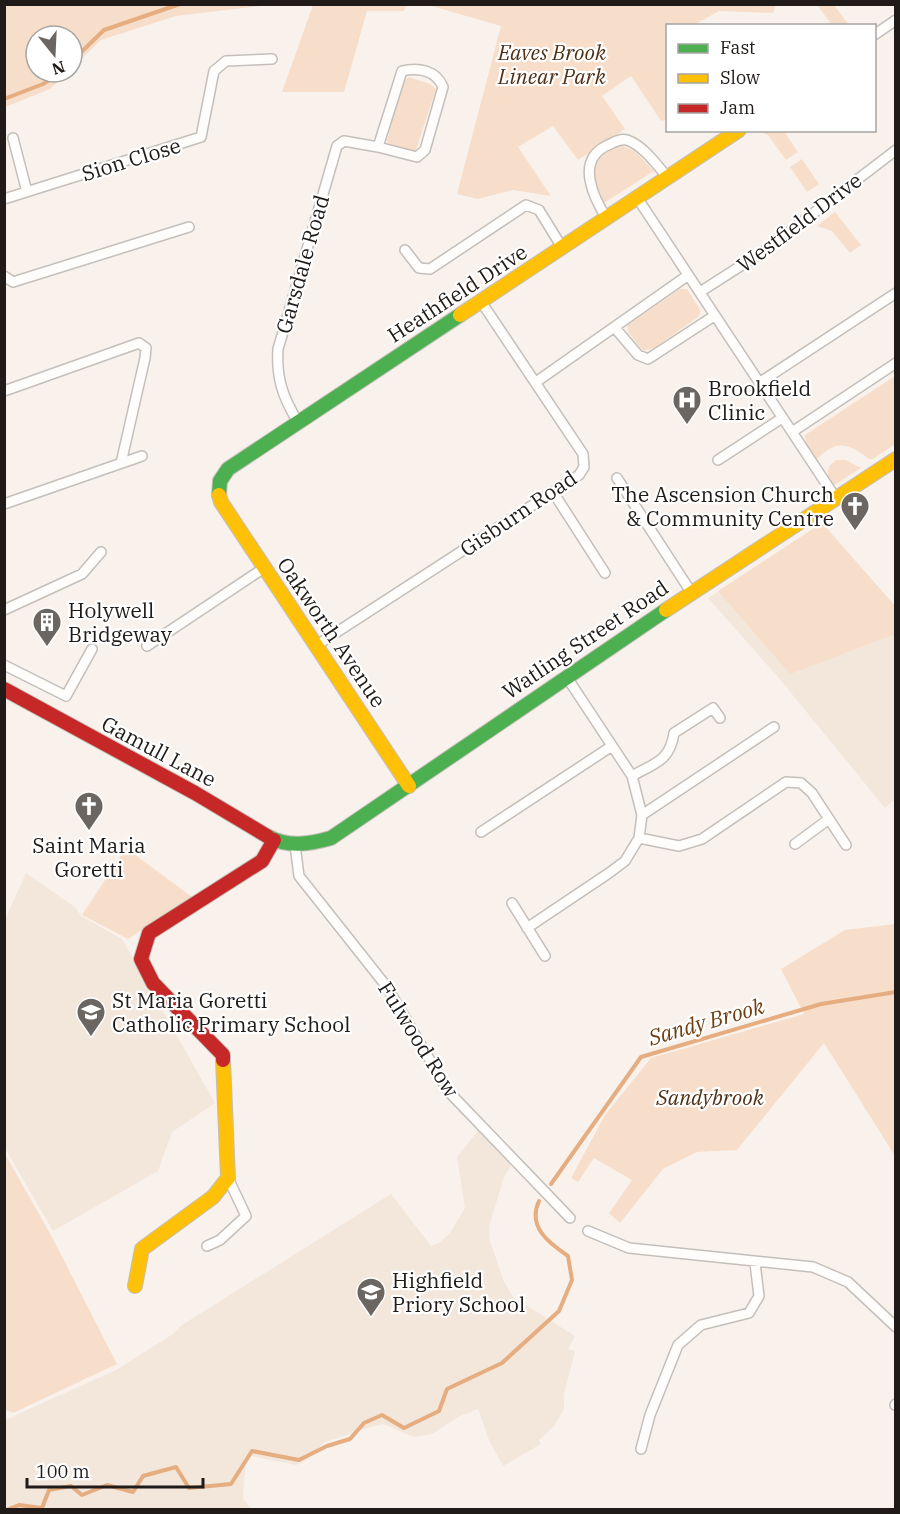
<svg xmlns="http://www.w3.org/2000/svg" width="900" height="1514" font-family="'IBM Plex Serif',serif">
  <rect width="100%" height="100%" fill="#f9f2ec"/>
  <!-- built -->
  <path fill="#f3e6db" d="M822,523L895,606V799L885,808L778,677L708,598Z
    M26,873L76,908L81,916L122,939L215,1103L172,1132L158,1171L53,1231L5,1148L4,922Z
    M478,1131L511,1166L504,1177L489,1227L490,1241L504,1282L513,1297L575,1336L568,1349L575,1351L564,1394V1409L554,1426L539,1440L541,1444L503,1466L489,1440L478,1409L458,1417L432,1434L414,1437L383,1424L367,1428L325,1442L303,1462L296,1465L246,1455L243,1499L251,1509H5V1420L116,1370L173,1334L182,1325L391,1194L431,1246L440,1242L450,1233L465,1208L457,1157Z"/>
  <!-- green -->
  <path fill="#f7deca" d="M5,4H268V5L176,16L101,40L72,68V36H36V72H68L50,89L5,107Z
    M313,5H406L404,11H367L344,92H282Z
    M428,5H776L773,13L719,11L694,25L668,26L667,119L661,121L631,76L602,96L625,129L578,160L553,126L518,147L551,196L513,190L478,199L457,194L501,26Z
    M821,5H834L849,25H832L818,6Z
    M409,77L430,84L436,89L416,150L409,151L391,147L387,141L402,82Z
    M758,131H784L798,152L786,160L768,135Z
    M617,143L636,152L654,171L604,203L592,172L593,163Z
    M802,159L819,184L807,192L790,167Z
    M835,212L861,245L850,253L832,231L817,226Z
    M680,289H687L701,311L698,317L654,348L643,351L628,332V325Z
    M895,376V444L873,459H869C848,443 836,439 816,460L806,444L805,435Z
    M836,460H846L861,468L833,486C826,474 825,468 836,460Z
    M822,523L895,606V634L790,674L718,591Z
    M126,848L192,897L128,939L82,915Z
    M895,924V1156L824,1043L737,1150L697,1152L663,1169L620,1223L609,1213L632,1180L594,1158L578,1182L571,1178L605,1115L651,1058L804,1014L781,969L845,930Z
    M5,1154L52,1237L117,1364L13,1413L4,1409Z"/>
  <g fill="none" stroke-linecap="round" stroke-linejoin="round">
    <!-- stream -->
    <path stroke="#e5ad80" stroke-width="4" d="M72,61L104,30L180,4
      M4,99L43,84L62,72
      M551,1184L641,1057L821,1004L896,992
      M6,1510L19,1505L42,1508L49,1490L71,1486L82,1495L107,1485L133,1492L143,1476L176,1467L189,1488L231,1484L252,1451L299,1460L327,1446L350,1439L364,1423L382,1415L404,1428L439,1411L447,1389L502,1363L559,1311L572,1280L568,1256C549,1243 527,1227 539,1201"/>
    <!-- street casing -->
    <g stroke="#c4bfba" stroke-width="12">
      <path id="street" d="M874,35L896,20
        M13,138L27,192
        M4,199L201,137L214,71L226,61L272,59
        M638,199L835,497
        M607,219C593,197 576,161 606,146C613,143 619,138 627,140C644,146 657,165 668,178
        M405,250L419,268L430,269L526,205L539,210L563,249
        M4,276L13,282L189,227
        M700,292L764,251L896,150
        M615,328L638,355L648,359L714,316
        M536,382L687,276
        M759,383L896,293
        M4,391L139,343L146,348L145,358L121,463
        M298,422C283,398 276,378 278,349L337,146L344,141L378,147L402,71C418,67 436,70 443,87L425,150L417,157L378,147
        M792,432L896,363
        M718,460L782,418
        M617,478L691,592
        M553,492L605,573
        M4,504L142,456
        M4,610L82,574L101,552
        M317,645L579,475L584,467L583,454L482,303
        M147,646L264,568
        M4,665L66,696L92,649
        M632,776C655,763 670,761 674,733L713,708L720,718
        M642,815L774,727
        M481,832L612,746
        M639,838L679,846L702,839L786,782L801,783L812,793L846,845
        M795,844L829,819
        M295,845L299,876L387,987L448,1091L570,1218
        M512,903L545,956
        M527,928L609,873L625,861L639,838L642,815L632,776L566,676
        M588,1231L629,1248L813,1267L848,1282L896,1327
        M207,1246L220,1240L246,1216L228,1178
        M895,1405L896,1404
        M641,1449L650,1415L678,1345L701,1325L749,1313L759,1296L755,1263"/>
    </g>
    <!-- fast casing -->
    <g stroke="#c4bfba" stroke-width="16">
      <path id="fast" d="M219,495L220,481L228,469L460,315
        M267,836C288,848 310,844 331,838L666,610"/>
    </g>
    <!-- slow casing -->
    <g stroke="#c4bfba" stroke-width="16">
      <path id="slow" d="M460,315L739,130
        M219,495L221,502L409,786
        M666,610L896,459
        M135,1286L142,1249L213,1197L228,1178L223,1060"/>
    </g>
    <!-- jam casing -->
    <g stroke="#c4bfba" stroke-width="16">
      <path id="jam" d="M4,689L195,793L267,836
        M223,1060V1055L153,983L141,959L149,933L262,861L274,840"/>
    </g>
    <!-- street -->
    <use href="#street" stroke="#fefdfc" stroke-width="9"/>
    <!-- fast -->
    <use href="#fast" stroke="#4caf50" stroke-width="14"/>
    <!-- slow -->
    <use href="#slow" stroke="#ffc107" stroke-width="14"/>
    <!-- jam -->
    <use href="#jam" stroke="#c62828" stroke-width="14"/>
  </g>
  <!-- icons -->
  <defs>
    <g id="hospital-pin" transform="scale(1.5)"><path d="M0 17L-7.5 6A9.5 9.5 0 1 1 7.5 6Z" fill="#6c6662" stroke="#fff"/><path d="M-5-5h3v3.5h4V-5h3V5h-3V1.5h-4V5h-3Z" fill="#fff"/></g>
    <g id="church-pin" transform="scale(1.5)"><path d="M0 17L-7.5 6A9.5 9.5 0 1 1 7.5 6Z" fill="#6c6662" stroke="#fff"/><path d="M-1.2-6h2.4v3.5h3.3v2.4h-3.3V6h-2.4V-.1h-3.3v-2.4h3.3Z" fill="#fff"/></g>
    <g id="building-pin" transform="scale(1.5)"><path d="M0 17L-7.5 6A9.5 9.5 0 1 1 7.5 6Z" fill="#6c6662" stroke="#fff"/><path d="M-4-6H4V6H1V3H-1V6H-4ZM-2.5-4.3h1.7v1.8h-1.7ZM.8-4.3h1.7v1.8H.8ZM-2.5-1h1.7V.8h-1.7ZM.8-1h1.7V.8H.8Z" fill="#fff"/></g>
    <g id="school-pin" transform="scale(1.5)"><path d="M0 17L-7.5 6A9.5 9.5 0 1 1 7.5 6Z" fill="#6c6662" stroke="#fff"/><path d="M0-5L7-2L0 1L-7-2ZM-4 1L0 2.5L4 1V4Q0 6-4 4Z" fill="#fff"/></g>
  </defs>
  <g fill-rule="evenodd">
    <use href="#hospital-pin" x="687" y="400"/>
    <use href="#church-pin" x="855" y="506"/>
    <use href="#building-pin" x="47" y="622"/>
    <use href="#church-pin" x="89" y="806"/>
    <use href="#school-pin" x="91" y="1012"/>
    <use href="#school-pin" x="371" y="1292"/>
  </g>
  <g text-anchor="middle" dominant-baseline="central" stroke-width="4.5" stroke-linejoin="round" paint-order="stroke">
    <!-- park labels -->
    <g font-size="21" font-style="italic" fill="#4f2f15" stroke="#fff">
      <text x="552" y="52">Eaves Brook<tspan x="552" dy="24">Linear Park</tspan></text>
      <text x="710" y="1097">Sandybrook</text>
    </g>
    <!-- street labels -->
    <g font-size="21" fill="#201b18" stroke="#fff">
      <text transform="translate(131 159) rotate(-17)">Sion Close</text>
      <text transform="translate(799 222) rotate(-37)">Westfield Drive</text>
      <text transform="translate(302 264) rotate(-74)">Garsdale Road</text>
      <text transform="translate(457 293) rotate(-33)">Heathfield Drive</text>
      <text transform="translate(518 513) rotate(-34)">Gisburn Road</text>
      <text transform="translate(332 632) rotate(56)">Oakworth Avenue</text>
      <text transform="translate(585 639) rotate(-34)">Watling Street Road</text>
      <text transform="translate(159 751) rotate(28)">Gamull Lane</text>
      <text transform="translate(419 1039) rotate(58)">Fulwood Row</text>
    </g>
    <!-- poi labels -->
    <g font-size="21" fill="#201b18" stroke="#fff" text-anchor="start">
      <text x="708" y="388">Brookfield<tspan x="708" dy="24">Clinic</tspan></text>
      <text x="834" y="494" text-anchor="end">The Ascension Church<tspan x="834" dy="24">&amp; Community Centre</tspan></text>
      <text x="68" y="610">Holywell<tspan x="68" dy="24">Bridgeway</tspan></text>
      <text x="89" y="845" text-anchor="middle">Saint Maria<tspan x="89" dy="24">Goretti</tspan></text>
      <text x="112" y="1000">St Maria Goretti<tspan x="112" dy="24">Catholic Primary School</tspan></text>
      <text x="392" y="1280">Highfield<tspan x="392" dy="24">Priory School</tspan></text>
    </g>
    <!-- water labels -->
    <g font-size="22" font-style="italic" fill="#713e0f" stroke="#fff">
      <text transform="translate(706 1021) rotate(-16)">Sandy Brook</text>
    </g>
  </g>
  <!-- border -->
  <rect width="900" height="1514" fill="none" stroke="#201b18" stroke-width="12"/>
  <!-- legend -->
  <rect x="666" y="24" width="210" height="108" fill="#ffffff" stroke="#a6a4a3" stroke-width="1.5"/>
  <rect x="678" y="44" width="30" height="9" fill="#4caf50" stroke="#a6a4a3" stroke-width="1.5"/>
  <text x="720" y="54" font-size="18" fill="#201b18">Fast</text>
  <rect x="678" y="74" width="30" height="9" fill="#ffc107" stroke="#a6a4a3" stroke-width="1.5"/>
  <text x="720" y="84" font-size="18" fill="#201b18">Slow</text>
  <rect x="678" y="104" width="30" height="9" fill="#c62828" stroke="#a6a4a3" stroke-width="1.5"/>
  <text x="720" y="114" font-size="18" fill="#201b18">Jam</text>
  <!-- north arrow -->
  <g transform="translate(54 54) rotate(162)"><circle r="28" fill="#ffffff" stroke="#a6a4a3" stroke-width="1.5"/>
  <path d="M0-4.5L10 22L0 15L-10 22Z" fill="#6c6662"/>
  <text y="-9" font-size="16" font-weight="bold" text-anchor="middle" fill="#201b18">N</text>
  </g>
  <!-- scale -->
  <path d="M27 1478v9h176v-9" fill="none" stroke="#201b18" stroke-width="3"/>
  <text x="36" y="1478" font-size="18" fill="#201b18" stroke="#ffffff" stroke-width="4.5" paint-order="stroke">100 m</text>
</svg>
